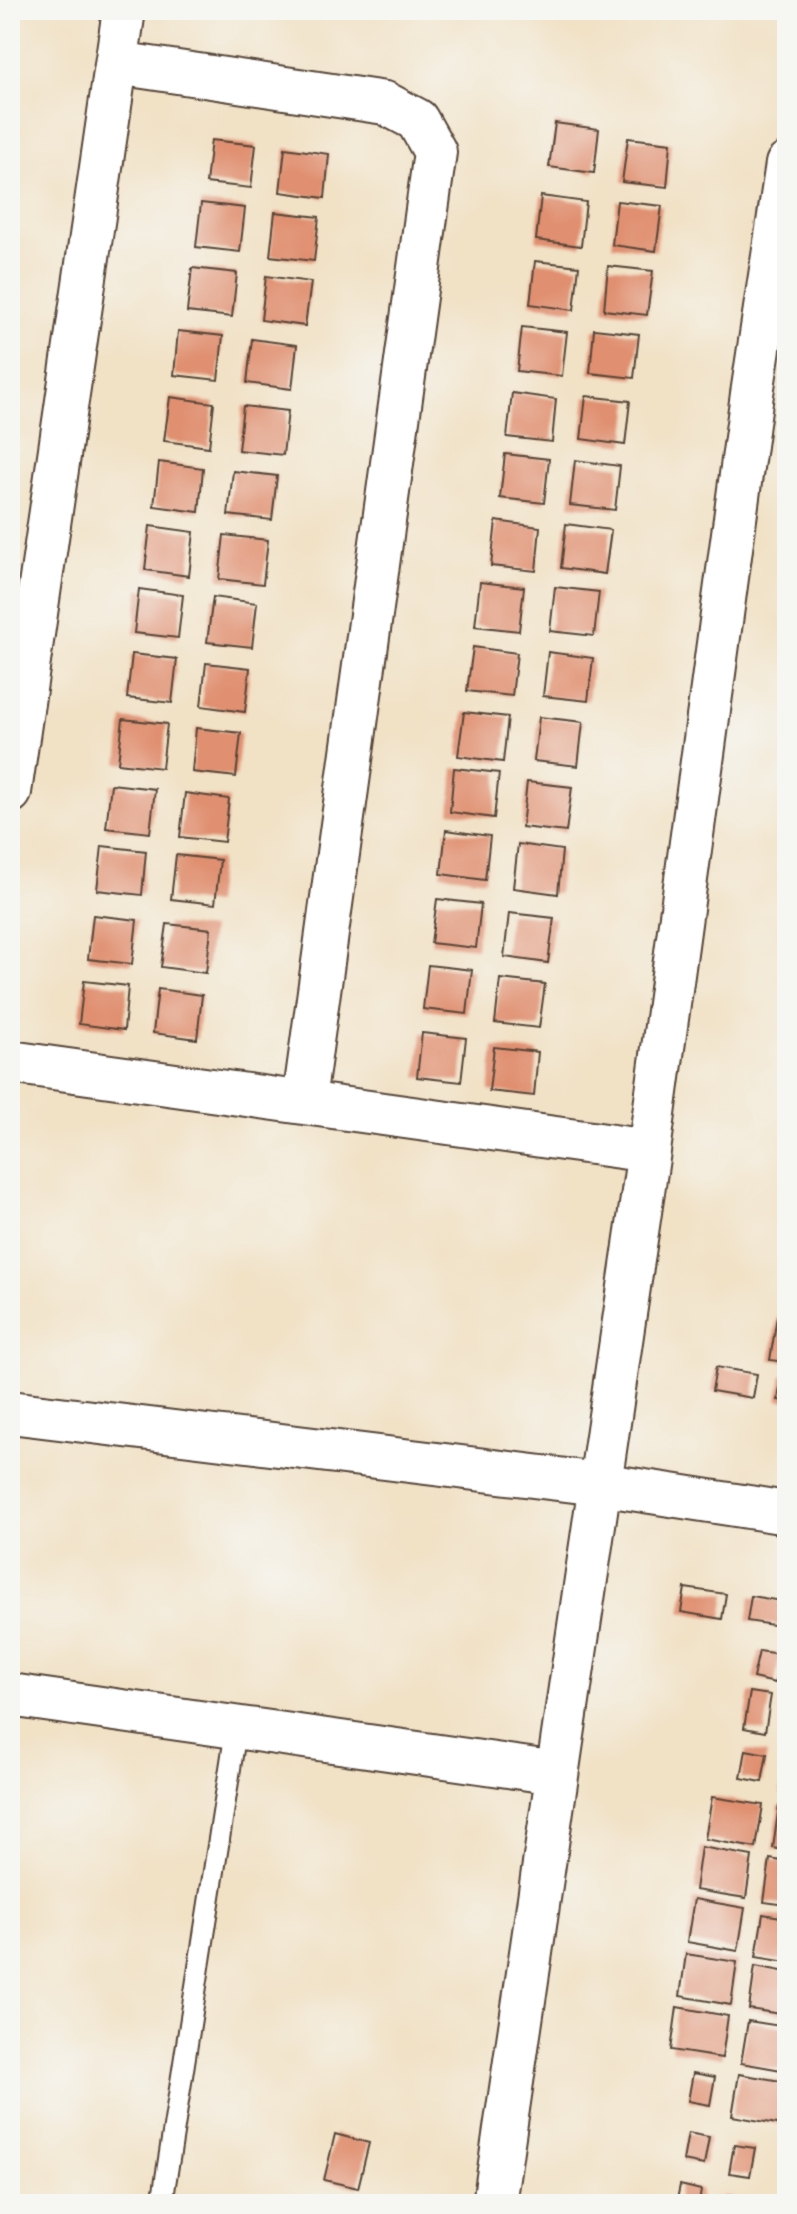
<svg xmlns="http://www.w3.org/2000/svg" width="797" height="2214" font-family="'Libre Caslon Text',serif">
  <rect width="100%" height="100%" fill="#f6f6f2"/>
  <filter id="ink" filterUnits="userSpaceOnUse"><feTurbulence type="fractalNoise" baseFrequency=".0125" numOctaves="2"/><feDisplacementMap in="SourceGraphic" scale="16" xChannelSelector="R" yChannelSelector="G"/><feConvolveMatrix kernelMatrix="1 2 1 2 8 2 1 2 1" color-interpolation-filters="sRGB"/></filter>
  <filter id="wash" filterUnits="userSpaceOnUse"><feTurbulence type="fractalNoise" baseFrequency=".006" numOctaves="4" result="noise"/><feDisplacementMap in="SourceGraphic" scale="32" xChannelSelector="R" yChannelSelector="G"/><feGaussianBlur stdDeviation="1.8" result="paint"/><feColorMatrix in="noise" values="0 0 0 0 0 0 0 0 0 0 0 0 0 0 0 0 0 1.4 0 .05"/><feComposite in="paint" operator="in"/></filter>
  <g filter="url(#wash)">
    <rect width="100%" height="100%" fill="#f1e1c5"/>
    <g id="blocks">
      <!-- building -->
      <path fill="#e08f70" d="M555,123L599,129L594,173L549,167Z
        M628,138L671,143L667,187L622,182Z
        M211,140L256,145L251,188L206,183Z
        M285,148L329,154L325,198L280,192Z
        M541,196L586,202L581,246L536,240Z
        M617,201L662,206L656,251L612,245Z
        M201,203L245,208L240,252L196,247Z
        M275,212L319,217L314,261L270,256Z
        M535,261L579,266L574,310L530,304Z
        M608,266L653,271L647,315L604,310Z
        M192,268L237,273L232,317L187,312Z
        M266,276L311,282L305,326L261,320Z
        M522,327L567,332L562,376L517,371Z
        M594,329L639,334L634,378L590,373Z
        M178,331L223,336L218,380L174,375Z
        M252,339L297,345L292,389L247,383Z
        M512,393L556,399L552,442L507,437Z
        M586,396L630,401L625,445L581,439Z
        M170,397L214,403L209,447L164,441Z
        M243,406L288,411L283,455L238,450Z
        M505,454L549,459L544,503L500,498Z
        M575,460L620,466L615,510L570,505Z
        M159,462L203,468L199,512L154,506Z
        M233,471L277,476L272,520L228,515Z
        M496,521L540,527L536,571L491,566Z
        M566,524L611,530L605,574L561,568Z
        M150,526L194,532L189,576L145,570Z
        M224,535L268,540L263,584L219,579Z
        M480,582L524,587L519,631L475,626Z
        M555,587L599,592L594,636L550,631Z
        M139,589L183,595L178,638L134,633Z
        M213,597L257,603L252,647L207,642Z
        M473,647L517,653L512,696L467,691Z
        M548,652L593,658L588,701L543,696Z
        M132,654L177,659L172,703L127,698Z
        M206,663L250,668L245,712L201,706Z
        M464,712L508,717L503,762L458,756Z
        M539,717L583,722L578,766L534,761Z
        M123,719L167,724L162,768L118,763Z
        M196,728L241,733L236,777L192,772Z
        M454,768L499,773L494,818L450,812Z
        M527,782L572,787L566,832L522,827Z
        M111,784L155,789L150,833L106,828Z
        M185,793L229,799L224,842L180,837Z
        M446,830L490,836L485,880L441,874Z
        M518,844L562,850L558,894L513,888Z
        M102,846L146,851L142,895L97,890Z
        M176,855L220,860L215,904L171,899Z
        M437,899L481,904L476,948L431,943Z
        M509,913L554,918L548,963L504,957Z
        M93,915L137,920L132,964L88,959Z
        M167,924L211,929L206,973L161,967Z
        M428,965L472,970L467,1014L423,1009Z
        M500,979L545,984L539,1028L495,1023Z
        M84,981L128,986L124,1030L79,1024Z
        M158,989L202,995L197,1039L153,1033Z
        M422,1033L466,1038L461,1082L417,1077Z
        M494,1047L538,1052L534,1096L489,1091Z
        M785,1268H787V1308L779,1307Z
        M777,1317L787,1319V1362L770,1360Z
        M716,1367L757,1374L753,1398L712,1391Z
        M782,1375L787,1376V1401L778,1400Z
        M685,1588L726,1594L722,1619L681,1612Z
        M751,1596L787,1602V1627L747,1621Z
        M759,1651L780,1654L775,1683L753,1678Z
        M750,1692L771,1695L765,1732L744,1728Z
        M746,1750L767,1754L762,1782L741,1778Z
        M785,1766H787V1794L780,1793Z
        M712,1797L763,1805L756,1848L705,1839Z
        M779,1806L787,1807V1851L773,1848Z
        M701,1847L752,1856L746,1898L695,1890Z
        M770,1859L787,1862V1905L764,1902Z
        M694,1899L745,1908L738,1951L687,1942Z
        M763,1914L787,1918V1962L756,1957Z
        M686,1954L737,1962L731,2005L680,1996Z
        M755,1966L787,1972V2015L749,2009Z
        M677,2007L728,2016L722,2058L671,2050Z
        M748,2021L787,2027V2071L741,2063Z
        M693,2073L715,2077L710,2105L688,2101Z
        M739,2074L787,2082L783,2125L732,2116Z
        M688,2133L709,2137L704,2165L683,2161Z
        M335,2134L369,2143L358,2188L324,2180Z
        M734,2145L755,2148L750,2176L729,2173Z
        M680,2185L701,2190L699,2204H676Z
        M721,2196L743,2201L742,2204H720Z"/>
    </g>
  </g>
  <g filter="url(#ink)">
    <use href="#blocks" fill-opacity="0" stroke="#564537" stroke-width="2"/>
    <g fill="none" stroke-linecap="round" stroke-linejoin="round">
      <!-- service casing -->
      <g stroke="#564537" stroke-width="24">
        <path id="service" d="M162,2204L236,1730"/>
      </g>
      <!-- minor casing -->
      <g stroke="#564537" stroke-width="46">
        <path id="minor" d="M117,63L385,103L417,120L435,152L304,1100
          M10,792L124,10
          M10,1062L649,1151
          M10,1412L599,1484L787,1513
          M10,1695L557,1773
          M494,2204L649,1151L752,394L787,164"/>
      </g>
      <!-- service -->
      <use href="#service" stroke="#fff" stroke-width="20"/>
      <!-- minor -->
      <use href="#minor" stroke="#fff" stroke-width="42"/>
    </g>
  </g>
  <!-- margin -->
  <rect width="797" height="2214" fill="none" stroke="#f6f6f2" stroke-width="40"/>
</svg>
